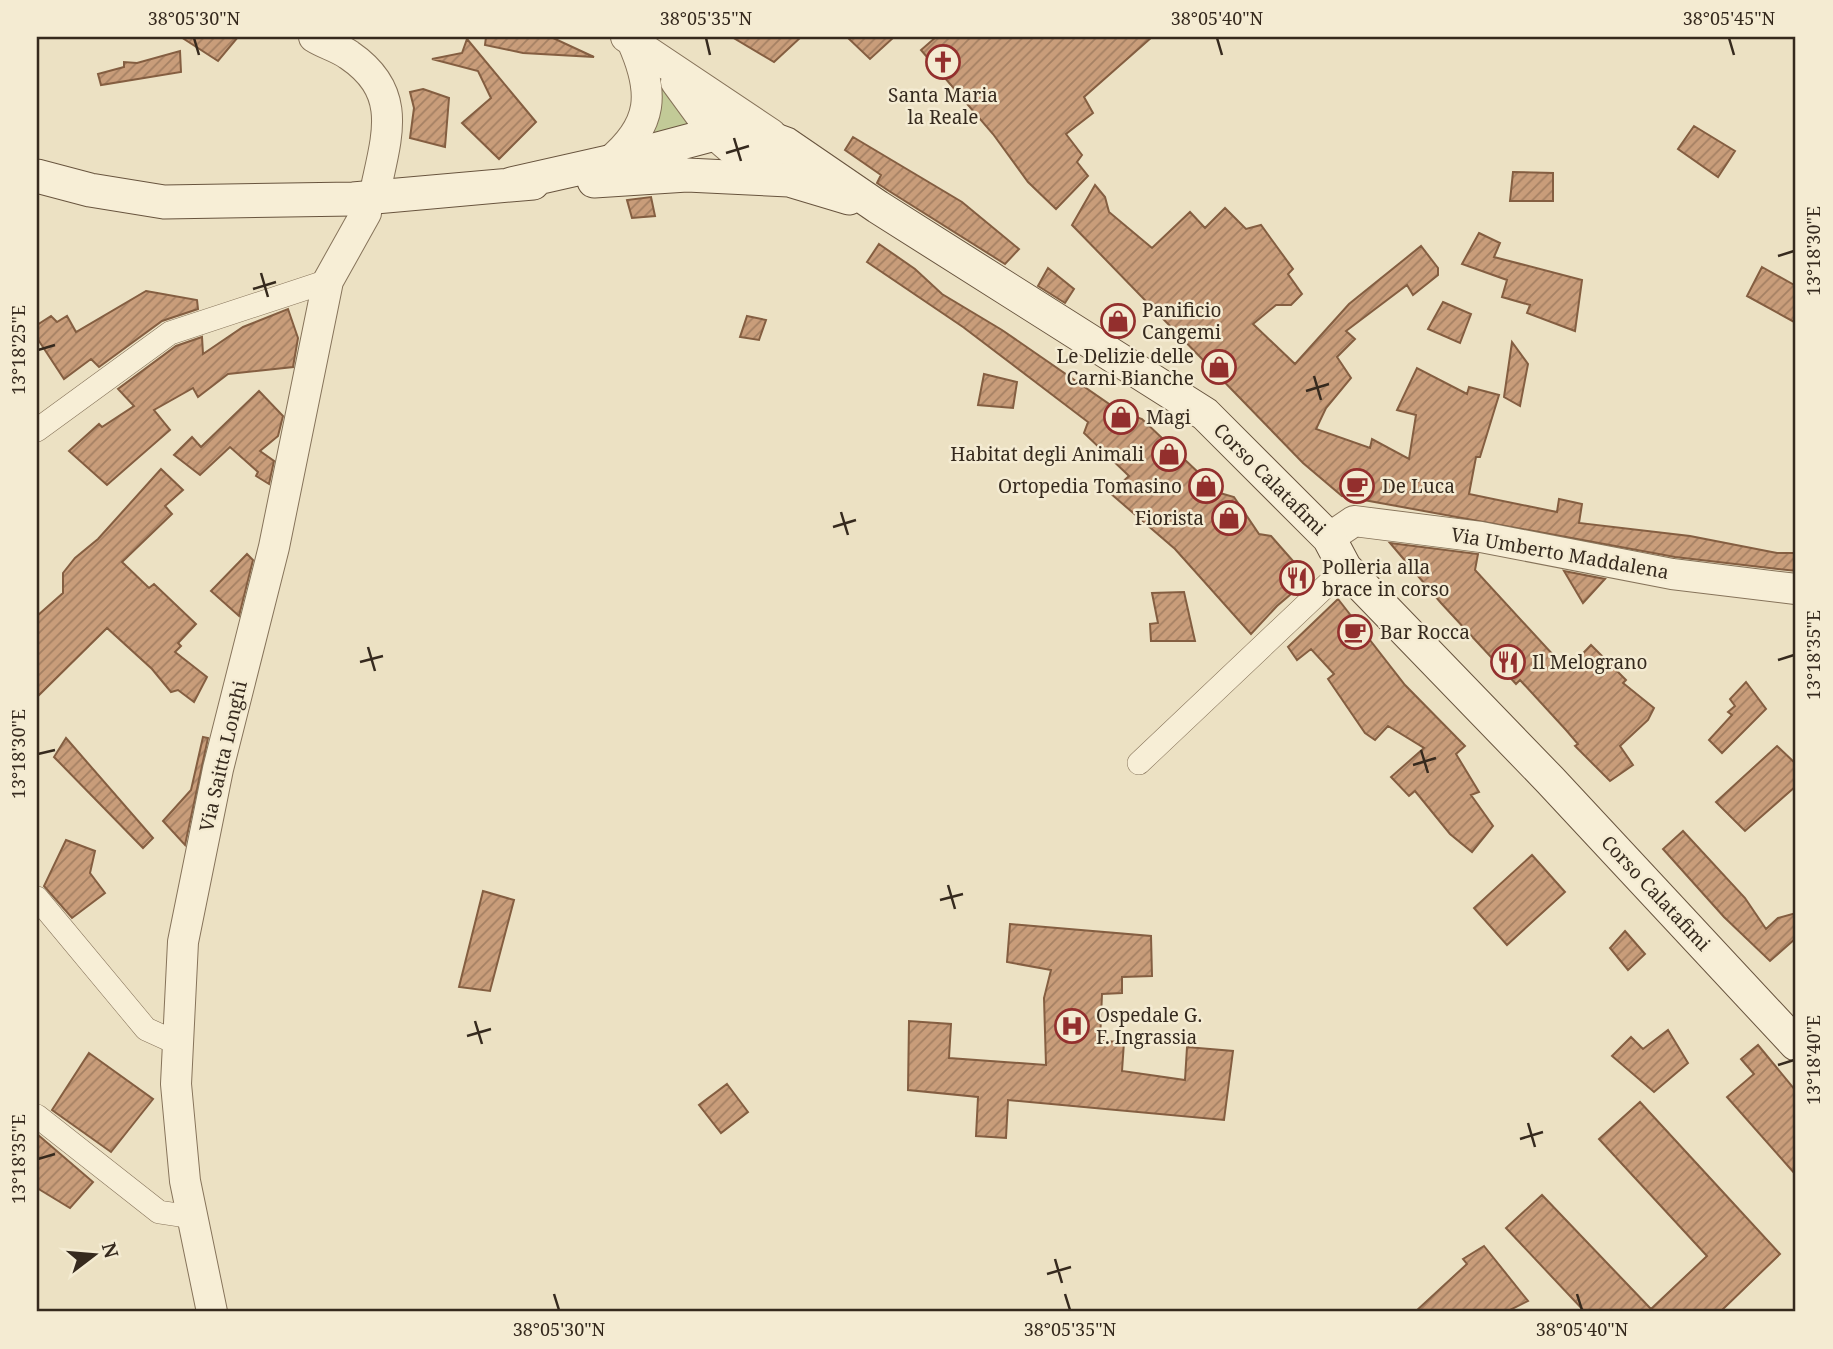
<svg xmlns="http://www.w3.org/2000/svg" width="1833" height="1349" font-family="'Noto Serif',serif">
  <defs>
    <pattern id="building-hatch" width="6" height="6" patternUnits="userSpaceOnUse" patternTransform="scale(1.75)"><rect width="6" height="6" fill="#c99d7a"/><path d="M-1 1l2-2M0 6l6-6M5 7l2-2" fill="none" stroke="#a48063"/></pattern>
  </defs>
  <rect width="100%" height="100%" fill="#ece1c3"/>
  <!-- green -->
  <path fill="#c2ca97" d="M663,88L692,123L646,136L657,91Z"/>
  <!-- building -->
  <path fill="url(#building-hatch)" stroke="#845e41" stroke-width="2" d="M181,37H238L218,61Z
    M486,37H551L594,57L523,53L485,45Z
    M732,37H801L774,62Z
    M847,37H894L870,59Z
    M936,37H1152L1084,97L1093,113L1066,134L1082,155L1077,162L1088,176L1056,209L1028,182L993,134L921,50Z
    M467,39L536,122L499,159L462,123L491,98L478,71L432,59L462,53Z
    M180,51L181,72L101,85L98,74L124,67V62L137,63Z
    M423,89L449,98L445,147L410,138L414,108L410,92Z
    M1694,126L1735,151L1718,177L1678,149Z
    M853,137L962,202L1019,249L1005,264L889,191L877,183L881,175L845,150Z
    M1513,172L1553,173V201H1510Z
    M1095,185L1105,197L1109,212L1152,248L1190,212L1205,228L1225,208L1246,229L1261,225L1293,269L1288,274L1302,294L1291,305H1276L1253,324L1295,364L1349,304L1421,246L1438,268V275L1413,295L1407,285L1346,331L1355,339L1337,357L1351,378L1326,408L1316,429L1370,448L1372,439L1409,459L1416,415L1397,410L1417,368L1467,394L1469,387L1499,395L1480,457H1476L1469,494L1557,512L1559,499L1582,504L1579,523L1690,536L1777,553H1796V571L1675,557L1342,496L1303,463L1072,225Z
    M651,197L655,216L632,218L627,200Z
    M1479,233L1500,243L1494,257L1582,280L1575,331L1527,313L1530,305L1502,297L1507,280L1462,264Z
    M879,244L915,269L942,294L1002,330L1118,410L1142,419L1220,493L1234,497L1259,534L1271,536L1300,569L1311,577L1277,606L1251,634L1175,549L1110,493L1129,476L1084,433L1088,422L963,327L867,262Z
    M1762,267L1796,286V323L1747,296Z
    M1048,268L1074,289L1065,303L1038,286Z
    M146,291L197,300L198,309L162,321L99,367L91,359L64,379L37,338V325L51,316L57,322L67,316L76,332Z
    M1443,302L1471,314L1460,343L1428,329Z
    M288,309L298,338L293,367L228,374L198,397L193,388L154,410L170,430L107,485L69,451L99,424L102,427L134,406L118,389L176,346L202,337L203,354L243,327Z
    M747,316L766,320L759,340L740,337Z
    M1512,342L1528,364L1520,406L1504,397Z
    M984,374L1017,382L1013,408L978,405Z
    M259,391L283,416L278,436L260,451L274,461L269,484L256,476L258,472L230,447L200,475L174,455L192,437L201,447Z
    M161,469L183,490L165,506L172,514L122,562L149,588L154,584L196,624L178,643L181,646L175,652L207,677L194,702L178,690L171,692L152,669L107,628L37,697V616L63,593V573L75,558L98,539Z
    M1390,543L1478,554L1475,570L1567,670L1591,645L1626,680L1623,683L1654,708L1648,720L1620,746L1633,765L1610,781L1575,746L1578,744L1566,730L1520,680L1516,684L1441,603Z
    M247,554L253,560L239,616L211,591Z
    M1564,571L1605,579L1583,603Z
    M1184,592L1195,641H1151L1150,624L1158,623L1152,593Z
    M1338,599L1405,685L1465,746L1456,754L1479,792L1471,795L1493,826L1472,852L1450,834L1415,791L1409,796L1391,777L1424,748L1388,726L1375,740L1365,733L1328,679L1334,674L1311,649L1297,660L1288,647Z
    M1746,682L1766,709L1722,753L1709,740L1732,715L1728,712L1735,706L1730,699Z
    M203,737L208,738L185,845L163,821L191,790Z
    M66,738L153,838L143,848L54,757Z
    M1777,746L1796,764V786L1745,831L1716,802Z
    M1683,831L1745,898L1766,929L1778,918L1796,913V938L1770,961L1724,917L1663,849Z
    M66,840L95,851L90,873L105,893L72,918L44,886Z
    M1532,855L1565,892L1507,945L1474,908Z
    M483,891L514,900L490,991L459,987Z
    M1010,924L1151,936L1152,976L1122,977V993L1102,994L1100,1041L1124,1042L1122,1071L1185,1080L1187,1047L1233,1051L1224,1120L1008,1100L1006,1138L976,1136L978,1097L908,1090L909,1021L951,1024L949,1058L1046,1065L1044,998L1051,970L1007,962Z
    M1625,931L1645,954L1628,970L1610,948Z
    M1668,1030L1688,1063L1654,1092L1612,1056L1631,1037L1643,1049Z
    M1758,1045L1796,1091V1175L1727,1097L1754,1074L1741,1059Z
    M89,1053L153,1099L111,1152L52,1110Z
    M727,1084L748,1112L721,1133L699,1105Z
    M1640,1102L1780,1254L1720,1312H1585L1506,1228L1542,1195L1651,1309L1707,1256L1599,1139Z
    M37,1134L93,1182L70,1208L37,1188Z
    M1484,1246L1528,1301L1506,1312H1415L1467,1264L1463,1259Z"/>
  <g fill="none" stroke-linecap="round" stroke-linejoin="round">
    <!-- minor casing -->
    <g stroke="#86735a" stroke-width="24">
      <path id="minor" d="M37,430L170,333L328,281
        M1139,763L1345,568
        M37,898L146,1029L179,1044
        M37,1116L159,1212L192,1217"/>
    </g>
    <!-- tertiary casing -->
    <g stroke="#86735a" stroke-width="32">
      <path id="tertiary" d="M314,37C325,44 338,47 349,55C400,90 389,129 377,183
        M626,37L771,134
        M676,82L714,134L735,152L789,180
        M609,162C654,125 655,92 632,41
        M1329,538L1354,521L1481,537L1672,574L1796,589
        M212,1312L185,1181L176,1084L183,942L218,769L274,547L328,281L366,213"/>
    </g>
    <!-- secondary casing -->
    <g stroke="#68543e" stroke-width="35">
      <path id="secondary" d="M37,176L90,190L164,202L353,199L533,183
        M594,181L687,175L789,180L849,198
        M511,184L617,160L733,129L751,131L786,144L878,207L1205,414L1329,538L1345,568L1550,780L1796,1044"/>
    </g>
    <!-- minor -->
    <use href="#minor" stroke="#f7eed6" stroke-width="23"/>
    <!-- tertiary -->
    <use href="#tertiary" stroke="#f7eed6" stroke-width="30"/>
    <!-- secondary -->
    <use href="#secondary" stroke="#f7eed6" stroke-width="33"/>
  </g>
  <!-- ticks -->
  <path fill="none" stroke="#362a1e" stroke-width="2.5" d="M194,38L199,55M706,38L710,55M1217,38L1222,55M1729,38L1734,55M734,138L741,161M726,153L749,146M1778,256L1794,251M261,273L268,297M253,289L276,282M38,350L55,345M1314,376L1321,400M1306,391L1329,384M841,512L848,535M833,527L856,520M368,647L375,671M1778,660L1794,655M360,662L383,656M1421,750L1428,773M38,754L55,750M1413,765L1436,758M948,885L955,909M940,900L963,894M475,1021L482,1044M467,1036L491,1029M1778,1065L1794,1060M1528,1123L1535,1147M1520,1139L1543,1132M38,1159L55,1154M1055,1259L1062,1283M1047,1274L1071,1267M554,1294L559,1310M1065,1294L1070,1310M1577,1294L1582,1310"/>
  <!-- icons -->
  <defs>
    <g id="church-ring" transform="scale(1.75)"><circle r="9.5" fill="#f4ebd2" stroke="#932f2d" stroke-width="1.5"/><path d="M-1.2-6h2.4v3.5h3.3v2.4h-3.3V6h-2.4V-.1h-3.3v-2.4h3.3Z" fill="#932f2d"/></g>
    <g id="shop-ring" transform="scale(1.75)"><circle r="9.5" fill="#f4ebd2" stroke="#932f2d" stroke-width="1.5"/><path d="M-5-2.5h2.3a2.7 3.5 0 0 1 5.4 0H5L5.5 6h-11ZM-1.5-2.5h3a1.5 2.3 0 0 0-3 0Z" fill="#932f2d"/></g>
    <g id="cafe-ring" transform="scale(1.75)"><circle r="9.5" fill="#f4ebd2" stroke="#932f2d" stroke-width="1.5"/><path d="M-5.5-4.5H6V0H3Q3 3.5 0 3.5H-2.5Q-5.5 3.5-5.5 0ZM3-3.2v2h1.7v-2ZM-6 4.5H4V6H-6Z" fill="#932f2d"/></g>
    <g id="restaurant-ring" transform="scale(1.75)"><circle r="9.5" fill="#f4ebd2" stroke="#932f2d" stroke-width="1.5"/><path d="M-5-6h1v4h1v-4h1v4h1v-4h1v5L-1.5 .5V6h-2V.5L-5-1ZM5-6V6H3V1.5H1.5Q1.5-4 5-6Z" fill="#932f2d"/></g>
    <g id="hospital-ring" transform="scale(1.75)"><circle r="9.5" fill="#f4ebd2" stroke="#932f2d" stroke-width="1.5"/><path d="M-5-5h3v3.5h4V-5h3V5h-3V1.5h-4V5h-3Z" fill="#932f2d"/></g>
  </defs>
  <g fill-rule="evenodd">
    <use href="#church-ring" x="943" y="62"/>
    <use href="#shop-ring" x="1118" y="321"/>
    <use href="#shop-ring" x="1219" y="367"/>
    <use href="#shop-ring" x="1121" y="417"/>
    <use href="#shop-ring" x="1169" y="454"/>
    <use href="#shop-ring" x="1206" y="486"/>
    <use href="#cafe-ring" x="1357" y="486"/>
    <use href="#shop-ring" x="1229" y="518"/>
    <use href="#restaurant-ring" x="1297" y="578"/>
    <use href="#cafe-ring" x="1355" y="632"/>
    <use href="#restaurant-ring" x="1508" y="662"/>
    <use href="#hospital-ring" x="1072" y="1026"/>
  </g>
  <g text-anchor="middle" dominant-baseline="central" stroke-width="5" stroke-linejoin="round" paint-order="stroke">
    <!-- poi labels -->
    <g font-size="19" fill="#362a1e" stroke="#f4ebd2" text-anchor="start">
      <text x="943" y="95" text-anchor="middle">Santa Maria<tspan x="943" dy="22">la Reale</tspan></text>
      <text x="1142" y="310">Panificio<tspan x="1142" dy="22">Cangemi</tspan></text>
      <text x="1194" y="356" text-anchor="end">Le Delizie delle<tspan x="1194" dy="22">Carni Bianche</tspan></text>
      <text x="1146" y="417">Magi</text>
      <text x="1144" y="454" text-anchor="end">Habitat degli Animali</text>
      <text x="1182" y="486" text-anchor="end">Ortopedia Tomasino</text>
      <text x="1382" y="486">De Luca</text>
      <text x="1204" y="518" text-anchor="end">Fiorista</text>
      <text x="1322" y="567">Polleria alla<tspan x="1322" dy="22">brace in corso</tspan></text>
      <text x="1380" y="632">Bar Rocca</text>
      <text x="1532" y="662">Il Melograno</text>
      <text x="1096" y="1015">Ospedale G.<tspan x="1096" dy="22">F. Ingrassia</tspan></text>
    </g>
    <!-- street labels -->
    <g font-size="19" fill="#362a1e" stroke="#f4ebd2">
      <text transform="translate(1270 479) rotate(45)">Corso Calatafimi</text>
      <text transform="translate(1560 553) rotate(10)">Via Umberto Maddalena</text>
      <text transform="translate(223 756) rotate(-77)">Via Saitta Longhi</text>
      <text transform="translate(1656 893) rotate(47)">Corso Calatafimi</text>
    </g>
  </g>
  <!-- border -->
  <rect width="1833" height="1349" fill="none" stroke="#f4ebd2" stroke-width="77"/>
  <!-- north arrow -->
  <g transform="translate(94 1255) rotate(74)" stroke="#f4ebd2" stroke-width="5" paint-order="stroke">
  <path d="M0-5L12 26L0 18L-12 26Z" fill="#362a1e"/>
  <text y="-10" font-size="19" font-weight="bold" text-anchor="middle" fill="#362a1e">N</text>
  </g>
  <rect x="38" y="38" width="1756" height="1272" fill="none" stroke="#362a1e" stroke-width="2.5"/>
  <g font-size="18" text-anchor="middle" fill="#362a1e">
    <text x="194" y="25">38°05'30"N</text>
    <text x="706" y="25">38°05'35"N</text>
    <text x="1217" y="25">38°05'40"N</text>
    <text x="1729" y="25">38°05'45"N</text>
    <text transform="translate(1814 251) rotate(-90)" y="6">13°18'30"E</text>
    <text transform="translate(19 350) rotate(-90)" y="6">13°18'25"E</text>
    <text transform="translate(1814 655) rotate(-90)" y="6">13°18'35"E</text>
    <text transform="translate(19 754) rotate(-90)" y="6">13°18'30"E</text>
    <text transform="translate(1814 1060) rotate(-90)" y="6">13°18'40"E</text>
    <text transform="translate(19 1159) rotate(-90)" y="6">13°18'35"E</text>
    <text x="559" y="1336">38°05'30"N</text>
    <text x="1070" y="1336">38°05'35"N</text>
    <text x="1582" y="1336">38°05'40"N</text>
  </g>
</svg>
